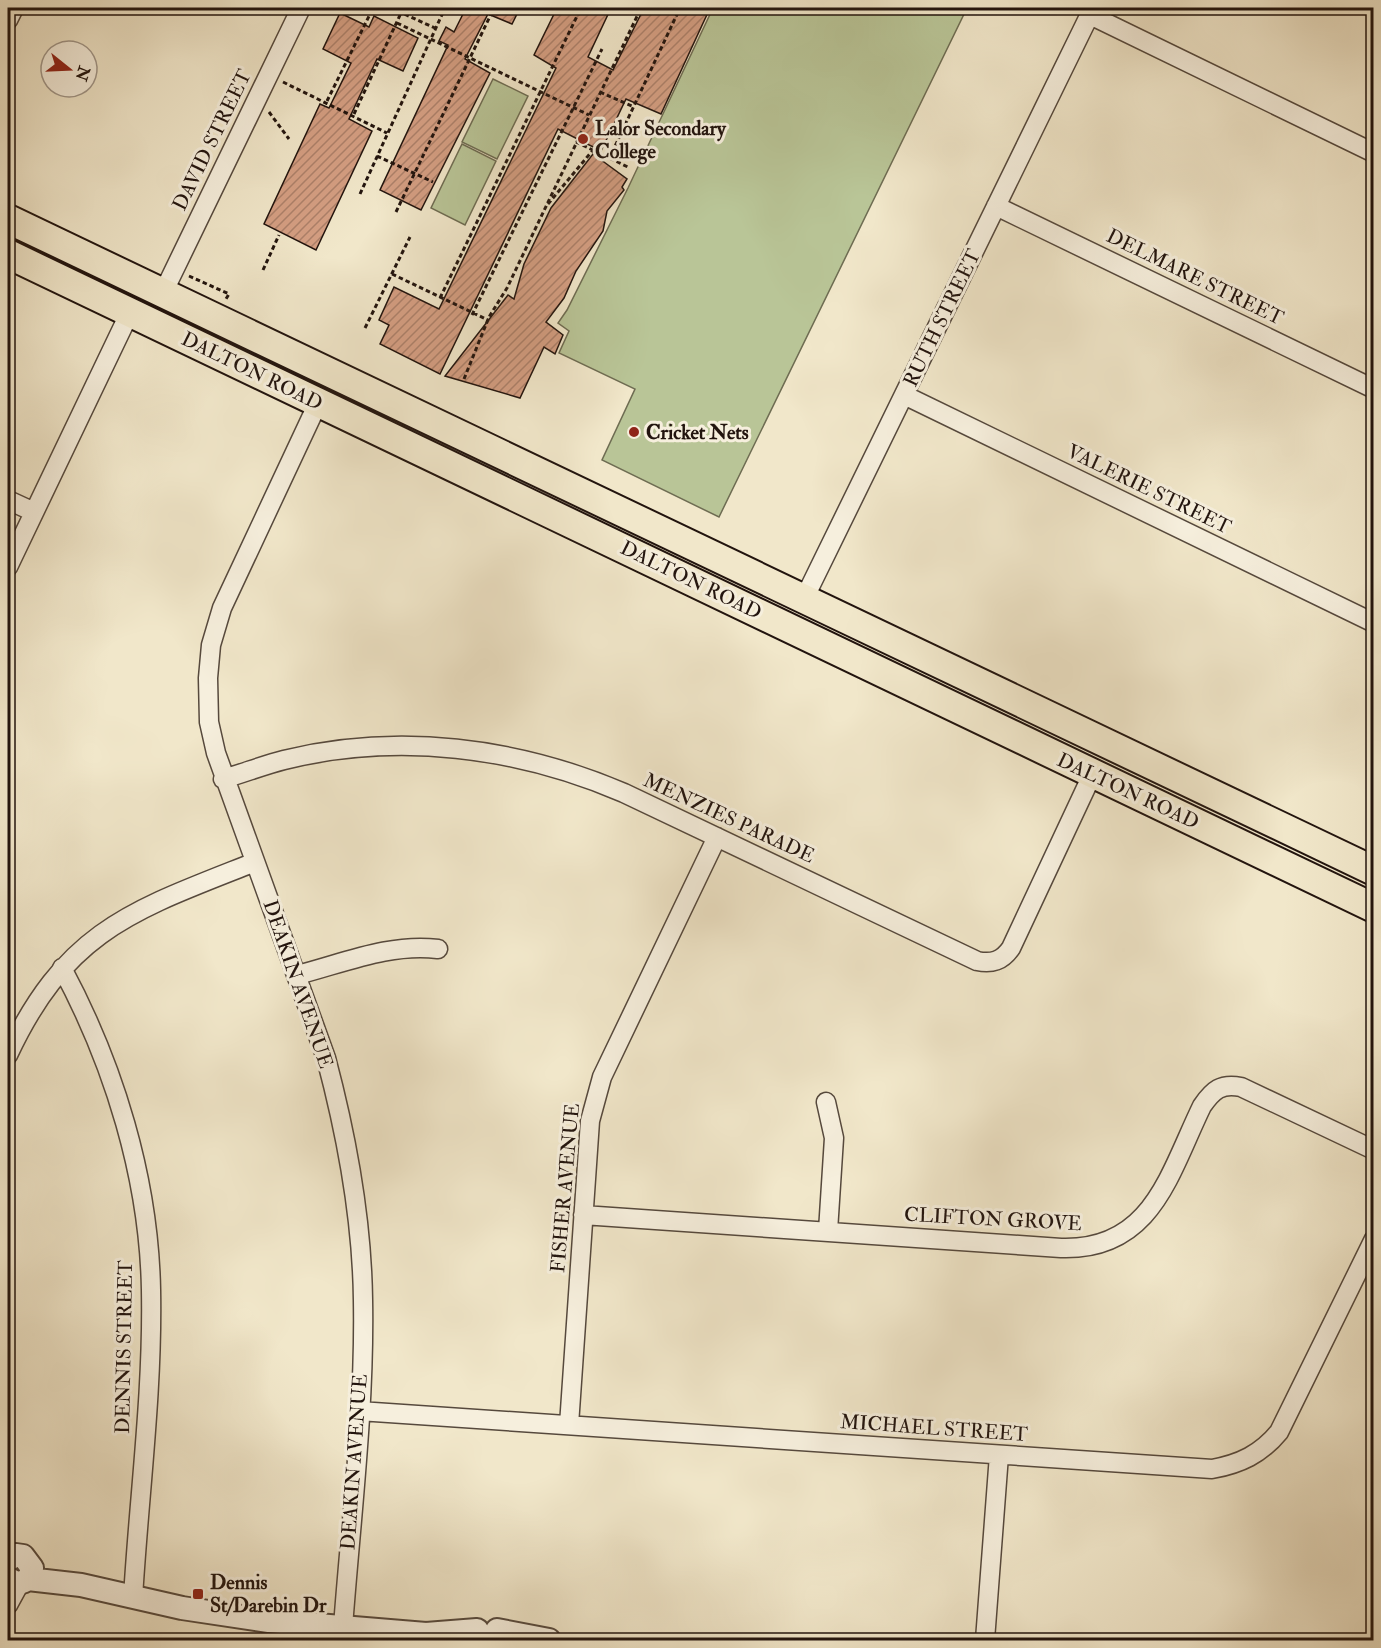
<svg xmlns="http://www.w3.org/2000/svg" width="1381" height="1648" font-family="'IM FELL Double Pica',serif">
  <defs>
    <pattern id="building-hatch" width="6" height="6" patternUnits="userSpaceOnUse" patternTransform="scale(1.5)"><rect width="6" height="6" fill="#d49e82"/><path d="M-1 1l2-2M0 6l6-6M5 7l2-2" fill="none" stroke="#ac8069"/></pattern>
  </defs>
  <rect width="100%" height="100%" fill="#f1e7ca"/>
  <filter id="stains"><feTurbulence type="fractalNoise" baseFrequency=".00333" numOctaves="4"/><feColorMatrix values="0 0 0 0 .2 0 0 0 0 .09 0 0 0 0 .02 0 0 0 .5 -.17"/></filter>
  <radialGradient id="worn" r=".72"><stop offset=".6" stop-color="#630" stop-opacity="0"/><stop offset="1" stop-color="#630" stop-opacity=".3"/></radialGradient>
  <!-- green -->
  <path fill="#b9c597" stroke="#6e6c52" stroke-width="1.5" d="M713,8H967L719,517L602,460L635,389L559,353L569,331L558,323L567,310L628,188Z
    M493,79L528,96L497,159L462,142Z
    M462,144L496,161L465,225L431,208Z"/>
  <!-- building -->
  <path fill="url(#building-hatch)" stroke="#22140e" stroke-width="1.5" d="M466,8H520L512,24L488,14L465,59L490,73L421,210L380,190L448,45L439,41L446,27L454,32Z
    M557,8H611L588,57L613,70L644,8H710L661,114L626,99L601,151L558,129L440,374L380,344L389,325L379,320L394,287L439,309L556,68L534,55Z
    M340,13L369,27L374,16L418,38L403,71L377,59L349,119L372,131L316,250L264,224L320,104L329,108L351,63L323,49Z
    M593,154L627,179L622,187L624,190L607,211L603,231L576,271L564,298L546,322L563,335L555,354L544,347L520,398L445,376L508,295L514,299L524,264L551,208Z"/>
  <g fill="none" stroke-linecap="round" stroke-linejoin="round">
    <!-- minor casing -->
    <g stroke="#56493d" stroke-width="21">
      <path id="minor" d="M1090,15L1374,153
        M8,20L14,8
        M996,206L1374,389
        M163,293L301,8
        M904,395L1374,623
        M318,403L222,608L211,645L208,678L209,722L216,753L326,1058C347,1137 362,1218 363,1300C365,1409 351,1519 343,1627
        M8,500L34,512
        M8,567L130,312
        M804,599L1093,8
        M223,779C244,773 264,765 284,760C398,732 517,747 624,793L977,961C992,964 1002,961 1011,948L1092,775
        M62,968C114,1065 149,1178 151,1290C153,1393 139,1495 133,1598
        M297,975C344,963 390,943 438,949
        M8,1055C67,929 134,910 255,862
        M826,1102L834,1138L828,1231
        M583,1215L1061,1248C1152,1251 1169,1174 1202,1106C1213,1090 1221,1083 1241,1087L1374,1150
        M359,1411L1212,1469C1240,1464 1261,1454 1279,1432L1374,1239
        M569,1425L590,1121L602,1077L717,837
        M8,1605L20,1583
        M985,1640L999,1455"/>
    </g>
    <!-- tertiary casing -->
    <g stroke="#56493d" stroke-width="26">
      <path id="tertiary" d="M8,1560L16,1555L23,1556L32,1568C30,1582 19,1587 8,1578
        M28,1579L81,1585L182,1608L269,1621L426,1634L477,1630
        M497,1630L549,1640"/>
    </g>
    <!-- primary casing -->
    <g stroke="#22140e" stroke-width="32">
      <path id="primary" d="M8,219L1374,871
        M8,254L1374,908"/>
    </g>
    <!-- path -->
    <path stroke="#22140e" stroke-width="3" stroke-dasharray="4.5 3" stroke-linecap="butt" d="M391,8L435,28
      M397,23L589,115
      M283,82L387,133
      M600,92L634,107
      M327,101L373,8
      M269,112L289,139
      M354,114L401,13
      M576,142L630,168
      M377,156L433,182
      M609,159L680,8
      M360,194L445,8
      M548,204L593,150
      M396,212L494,8
      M263,270L279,235
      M392,274L488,320
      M189,276L229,294L226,299
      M440,298L581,8
      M472,315L602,49
      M365,328L410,237
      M464,379L489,317L507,288L641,8"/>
    <!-- minor -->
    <use href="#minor" stroke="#f6efdd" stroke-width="18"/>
    <!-- tertiary -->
    <use href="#tertiary" stroke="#f6efdd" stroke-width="22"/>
    <!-- primary -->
    <use href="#primary" stroke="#f1e7ca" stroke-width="28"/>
  </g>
  <!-- markers -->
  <g fill="#8f2418" stroke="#f6efdd" stroke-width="2">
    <circle cx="583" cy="139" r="6"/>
    <circle cx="634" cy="432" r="6"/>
    <rect x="192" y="1588" width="12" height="12" rx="3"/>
  </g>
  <g text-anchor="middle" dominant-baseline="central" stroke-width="6" stroke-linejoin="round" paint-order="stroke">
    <!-- poi labels -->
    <g font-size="20" font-weight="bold" fill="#22140e" stroke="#f6efdd" text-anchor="start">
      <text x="595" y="128">Lalor Secondary<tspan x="595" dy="23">College</tspan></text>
      <text x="646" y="432">Cricket Nets</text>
      <text x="210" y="1582">Dennis<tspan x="210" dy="23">St/Darebin Dr</tspan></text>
    </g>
    <!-- street labels -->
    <g font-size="20" fill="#22140e" stroke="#f6efdd">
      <text transform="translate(212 140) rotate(-64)">DAVID STREET</text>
      <text transform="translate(1195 277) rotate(26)">DELMARE STREET</text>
      <text transform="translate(942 318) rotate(-64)">RUTH STREET</text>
      <text transform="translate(252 371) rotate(26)">DALTON ROAD</text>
      <text transform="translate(1149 489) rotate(26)">VALERIE STREET</text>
      <text transform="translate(691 580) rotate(26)">DALTON ROAD</text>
      <text transform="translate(1128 791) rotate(25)">DALTON ROAD</text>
      <text transform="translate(729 818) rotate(25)">MENZIES PARADE</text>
      <text transform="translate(298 984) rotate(71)">DEAKIN AVENUE</text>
      <text transform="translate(565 1188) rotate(-85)">FISHER AVENUE</text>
      <text transform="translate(993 1219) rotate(3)">CLIFTON GROVE</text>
      <text transform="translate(124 1347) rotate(-89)">DENNIS STREET</text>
      <text transform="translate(934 1428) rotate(4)">MICHAEL STREET</text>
      <text transform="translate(354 1462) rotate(-86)">DEAKIN AVENUE</text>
    </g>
  </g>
  <!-- margin -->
  <rect width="1381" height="1648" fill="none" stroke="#f1e7ca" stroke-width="30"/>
  <rect x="9" y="9" width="1363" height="1630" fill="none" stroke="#22140e" stroke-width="3"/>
  <rect x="15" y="15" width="1351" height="1618" fill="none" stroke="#22140e" stroke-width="1.5"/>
  <!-- north arrow -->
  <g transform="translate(69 69) rotate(108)"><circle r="28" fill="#f6efdd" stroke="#a1978a" stroke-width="1.5"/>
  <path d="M0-4.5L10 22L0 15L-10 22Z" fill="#8f2418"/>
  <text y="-9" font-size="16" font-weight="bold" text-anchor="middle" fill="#22140e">N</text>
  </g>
  <rect width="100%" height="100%" filter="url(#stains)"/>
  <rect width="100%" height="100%" fill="url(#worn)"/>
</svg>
